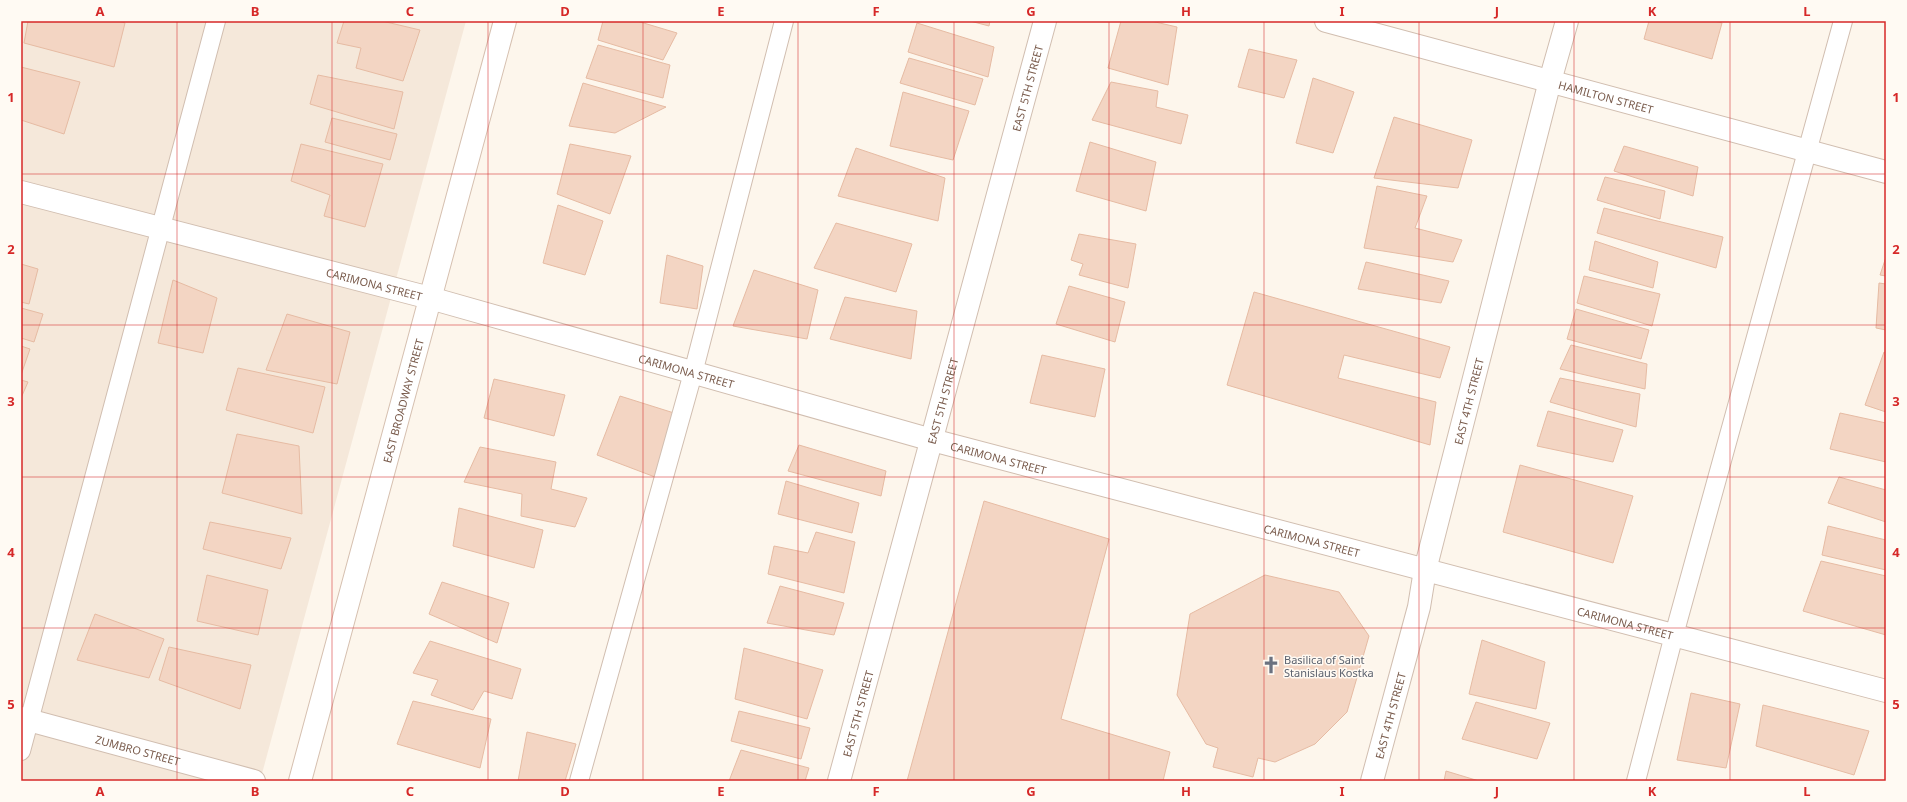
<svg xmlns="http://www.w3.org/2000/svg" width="1907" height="802" font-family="'Noto Sans',sans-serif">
  <rect width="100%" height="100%" fill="#fdf6ec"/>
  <!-- residential -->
  <path fill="#f5e8da" d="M21,21H466L260,781H21Z"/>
  <!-- building -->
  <path fill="#f3d5c3" stroke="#e6bba3" d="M28,21H118L125,23L114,67L24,43Z
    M344,21H382L420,30L403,81L356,68L361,48L337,43Z
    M603,21H637L677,33L663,60L598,40Z
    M970,21H990L989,26Z
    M1121,21H1151L1177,27L1168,85L1108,68Z
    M1649,21H1714L1722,23L1712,59L1644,39Z
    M917,23L994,47L988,77L908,52Z
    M598,45L670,65L663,98L586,78Z
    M1249,49L1297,60L1284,98L1238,87Z
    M909,58L983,79L975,105L900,83Z
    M21,67L80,82L64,134L21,120Z
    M318,75L403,92L394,129L310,104Z
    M1313,78L1354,92L1333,153L1296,143Z
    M1111,82L1158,91L1156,107L1188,115L1181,144L1092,120Z
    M583,83L666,107L615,133L569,126Z
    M903,92L969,111L953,160L890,146Z
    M1394,117L1472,140L1458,188L1374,178Z
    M332,118L397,134L390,160L325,142Z
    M1090,142L1156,162L1146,211L1076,191Z
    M301,144L383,164L365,227L324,216L330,195L291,181Z
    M570,144L631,156L610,214L557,194Z
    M1624,146L1698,167L1693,196L1614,171Z
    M856,148L945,178L938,221L838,196Z
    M1605,177L1665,191L1660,219L1597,200Z
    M1377,186L1427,196L1415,228L1462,240L1453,262L1364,248Z
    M558,205L603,221L585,275L543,263Z
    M1604,208L1723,237L1716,268L1597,233Z
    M836,223L912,244L896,292L814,268Z
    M1079,234L1136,244L1128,288L1079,275L1083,264L1071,260Z
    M1595,241L1658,262L1653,288L1589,270Z
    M667,255L703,266L697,309L660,303Z
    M1886,257V276L1880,275Z
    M1366,262L1449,281L1441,303L1358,289Z
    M21,264L38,269L29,304L21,302Z
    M754,270L818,290L807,339L733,326Z
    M1584,276L1660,294L1652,326L1577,303Z
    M173,280L217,298L203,353L158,343Z
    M1879,283L1886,284V330L1876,328Z
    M1069,286L1125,302L1115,342L1056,324Z
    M1254,292L1450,347L1440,378L1344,355L1338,378L1436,402L1430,445L1227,385Z
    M845,297L917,311L911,359L830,339Z
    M21,308L43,314L34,342L21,338Z
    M1576,309L1649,330L1641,359L1567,339Z
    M287,314L350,332L337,384L266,370Z
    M1571,345L1647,364L1645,389L1560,369Z
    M21,346L30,349L21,375Z
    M1884,352L1886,353V412L1865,405Z
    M1042,355L1105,369L1095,417L1030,403Z
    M238,368L325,387L313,433L226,410Z
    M1560,378L1640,394L1636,427L1550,402Z
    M494,379L565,395L554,436L484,418Z
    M21,380L28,382L21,398Z
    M620,396L674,413L655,477L597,455Z
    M1548,411L1623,430L1613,462L1537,446Z
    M1840,413L1886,423V462L1830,449Z
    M237,434L299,446L302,514L222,493Z
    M799,445L886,471L881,496L788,471Z
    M480,447L556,462L551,489L587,498L575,527L521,516L522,494L464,482Z
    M1520,465L1633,496L1613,563L1503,532Z
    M1839,477L1886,490V522L1828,503Z
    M786,481L859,503L852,533L778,514Z
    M984,501L1109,539L1061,719L1170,752L1163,781H907Z
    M459,508L543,530L534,568L453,546Z
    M210,522L291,538L281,569L203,549Z
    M1828,526L1886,540V570L1822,555Z
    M816,532L855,542L844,593L768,574L774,546L808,553Z
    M1821,561L1886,576V635L1803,611Z
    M207,575L268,590L258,635L197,621Z
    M1265,575L1339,592L1369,636L1347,712L1315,744L1275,762L1258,758L1253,777L1213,767L1218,748L1206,744L1177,695L1190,614Z
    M442,582L509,603L497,643L429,614Z
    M780,586L844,603L834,635L767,623Z
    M95,614L164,639L149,678L77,660Z
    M1482,640L1545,662L1536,709L1469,694Z
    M430,641L521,669L512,699L484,691L473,710L431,695L438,680L413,673Z
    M169,647L251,665L240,709L159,680Z
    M744,648L823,670L807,719L735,699Z
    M1691,693L1740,704L1726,768L1677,760Z
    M413,701L491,719L480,768L397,744Z
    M1476,702L1550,723L1537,759L1462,739Z
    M1763,705L1869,731L1854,775L1756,746Z
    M739,711L810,728L801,759L731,741Z
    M527,732L576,744L565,781H518Z
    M741,750L809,768L805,781H729Z
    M1446,771L1479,781H1444Z"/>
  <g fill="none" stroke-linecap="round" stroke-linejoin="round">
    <!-- service casing -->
    <g stroke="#d1beb0" stroke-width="20">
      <path id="service" d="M21,751L216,21
        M579,781L693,373L784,21
        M1636,781L1674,635L1843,21"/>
    </g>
    <!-- minor casing -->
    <g stroke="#d1beb0" stroke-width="24">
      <g id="minor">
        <path id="s1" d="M21,192L430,298L932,440L1886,691"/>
        <path id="s2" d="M21,718L254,781"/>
        <path id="s3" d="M1372,781L1419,607L1425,570L1437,523L1550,81L1567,21"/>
      </g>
    </g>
    <!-- tertiary casing -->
    <g stroke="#d1beb0" stroke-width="24">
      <g id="tertiary">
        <path id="s4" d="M1326,21L1886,172"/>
        <path id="s5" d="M839,781L1045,21"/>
      </g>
    </g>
    <!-- secondary casing -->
    <g stroke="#d6c0b0" stroke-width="24">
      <g id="secondary">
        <path id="s6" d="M300,781L505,21"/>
      </g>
    </g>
    <!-- service -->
    <use href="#service" stroke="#fff" stroke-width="18"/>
    <!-- minor -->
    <use href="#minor" stroke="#fff" stroke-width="22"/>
    <!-- tertiary -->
    <use href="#tertiary" stroke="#fff" stroke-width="22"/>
    <!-- secondary -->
    <use href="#secondary" stroke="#fff" stroke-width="22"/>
  </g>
  <!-- grid -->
  <path fill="none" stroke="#d62828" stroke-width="1" stroke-opacity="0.55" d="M177,21V781M332,21V781M488,21V781M643,21V781M798,21V781M954,21V781M1109,21V781M1264,21V781M1419,21V781M1574,21V781M1730,21V781M21,174H1886M21,325H1886M21,477H1886M21,628H1886"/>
  <!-- icons -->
  <defs>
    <g id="church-bare" transform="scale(1.38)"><path d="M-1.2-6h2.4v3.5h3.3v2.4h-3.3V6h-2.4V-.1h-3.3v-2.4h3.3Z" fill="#6b7280" stroke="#fffaf3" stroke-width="2.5" paint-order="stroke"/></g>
  </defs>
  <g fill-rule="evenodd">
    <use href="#church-bare" x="1271" y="665"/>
  </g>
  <g text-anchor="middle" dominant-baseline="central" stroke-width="3" stroke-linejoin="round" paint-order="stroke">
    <!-- street labels -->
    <g font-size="11" fill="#7a5c4d" stroke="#fffaf3">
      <text stroke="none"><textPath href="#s5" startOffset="718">EAST 5TH STREET</textPath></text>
      <text stroke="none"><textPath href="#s4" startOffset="290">HAMILTON STREET</textPath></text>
      <text stroke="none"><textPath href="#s1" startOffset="365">CARIMONA STREET</textPath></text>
      <text stroke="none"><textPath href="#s1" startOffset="689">CARIMONA STREET</textPath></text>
      <text stroke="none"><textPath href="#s6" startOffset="394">EAST BROADWAY STREET</textPath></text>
      <text stroke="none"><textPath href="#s5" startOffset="394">EAST 5TH STREET</textPath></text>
      <text stroke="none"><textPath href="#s3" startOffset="392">EAST 4TH STREET</textPath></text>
      <text stroke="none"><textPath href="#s1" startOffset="1013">CARIMONA STREET</textPath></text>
      <text stroke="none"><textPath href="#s1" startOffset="1337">CARIMONA STREET</textPath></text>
      <text stroke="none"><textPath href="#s1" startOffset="1661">CARIMONA STREET</textPath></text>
      <text stroke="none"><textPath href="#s5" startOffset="70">EAST 5TH STREET</textPath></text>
      <text stroke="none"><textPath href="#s3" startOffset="68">EAST 4TH STREET</textPath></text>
      <text stroke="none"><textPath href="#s2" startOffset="121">ZUMBRO STREET</textPath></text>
    </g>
    <!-- worship labels -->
    <g font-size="11" fill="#5b616d" stroke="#fffaf3" text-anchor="start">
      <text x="1284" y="659">Basilica of Saint<tspan x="1284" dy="13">Stanislaus Kostka</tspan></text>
    </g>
  </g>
  <!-- border -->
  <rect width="1907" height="802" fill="none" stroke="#fffaf3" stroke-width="44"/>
  <rect x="22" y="22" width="1863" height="758" fill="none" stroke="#d62828" stroke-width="1.5"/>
  <g font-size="13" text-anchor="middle" font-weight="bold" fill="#d62828">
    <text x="100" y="16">A</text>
    <text x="255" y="16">B</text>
    <text x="410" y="16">C</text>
    <text x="565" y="16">D</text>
    <text x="721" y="16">E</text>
    <text x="876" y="16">F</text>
    <text x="1031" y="16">G</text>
    <text x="1186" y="16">H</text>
    <text x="1342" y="16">I</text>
    <text x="1497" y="16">J</text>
    <text x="1652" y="16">K</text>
    <text x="1807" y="16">L</text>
    <text x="11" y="102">1</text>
    <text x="1896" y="102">1</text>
    <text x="11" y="254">2</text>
    <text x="1896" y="254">2</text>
    <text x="11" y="406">3</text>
    <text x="1896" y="406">3</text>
    <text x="11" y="557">4</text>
    <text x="1896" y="557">4</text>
    <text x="11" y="709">5</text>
    <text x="1896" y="709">5</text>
    <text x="100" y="796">A</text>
    <text x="255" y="796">B</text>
    <text x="410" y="796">C</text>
    <text x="565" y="796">D</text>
    <text x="721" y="796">E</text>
    <text x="876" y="796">F</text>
    <text x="1031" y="796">G</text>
    <text x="1186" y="796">H</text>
    <text x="1342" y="796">I</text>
    <text x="1497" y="796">J</text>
    <text x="1652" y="796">K</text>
    <text x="1807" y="796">L</text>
  </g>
</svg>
